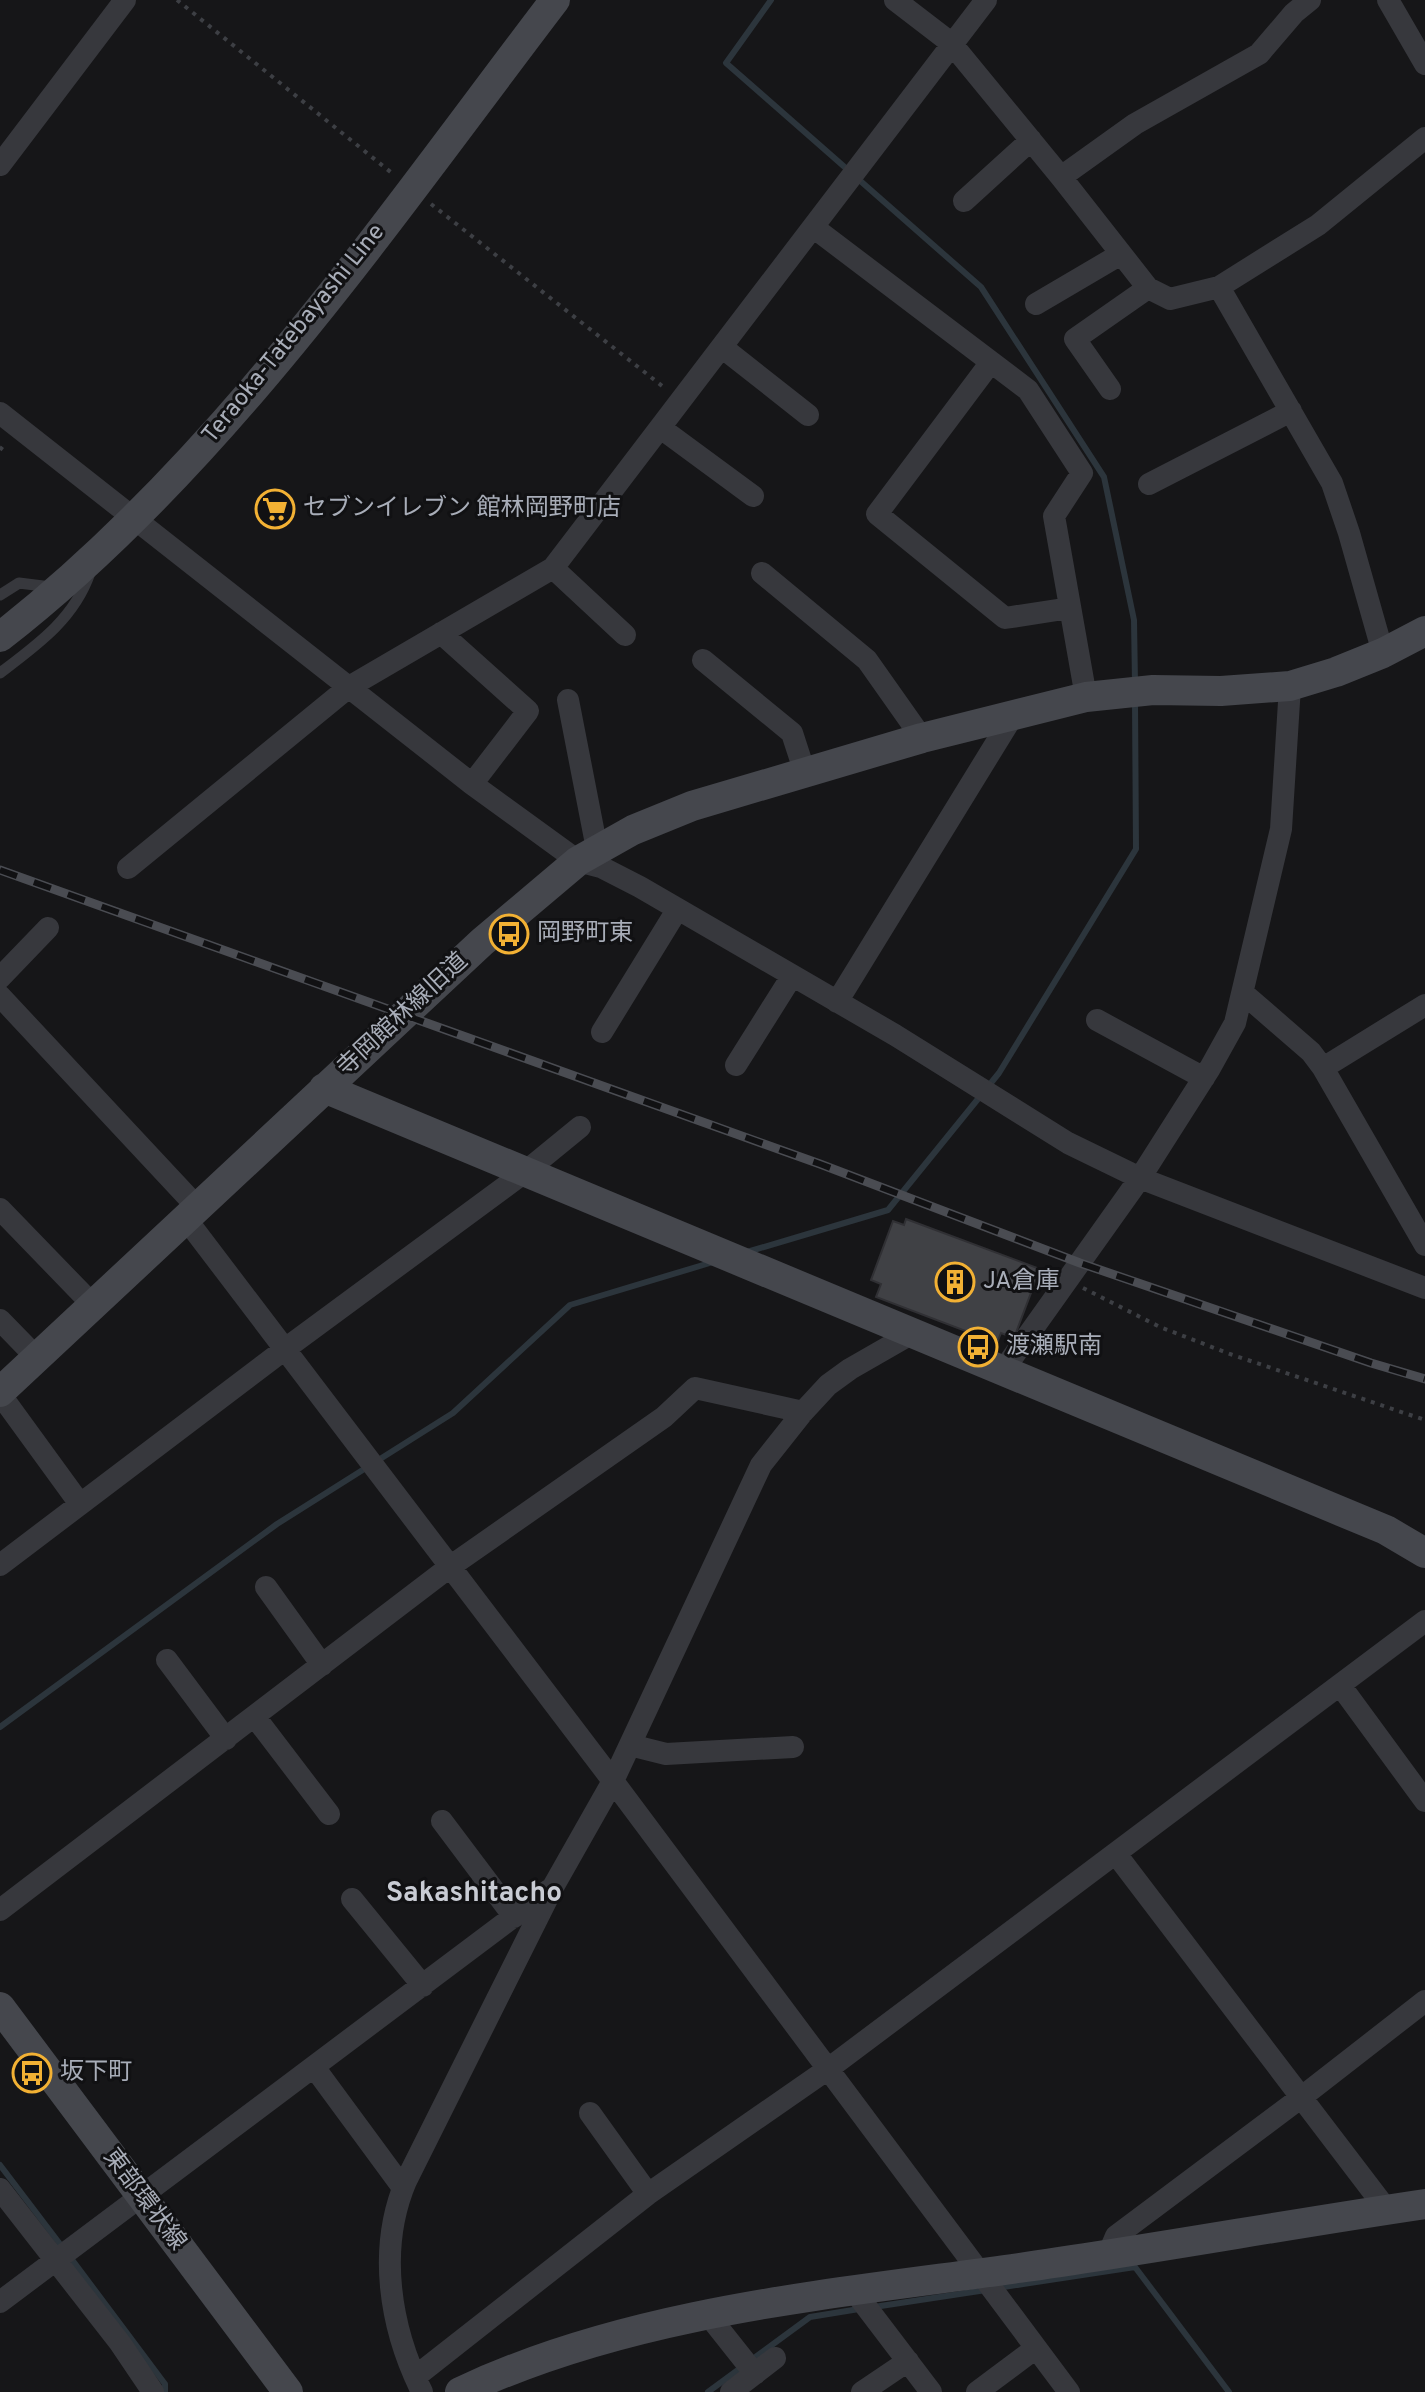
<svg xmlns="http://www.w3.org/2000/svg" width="1425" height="2392" font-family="Overpass,'Noto Sans JP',sans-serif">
  <rect width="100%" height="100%" fill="#161618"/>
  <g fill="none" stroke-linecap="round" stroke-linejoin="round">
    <!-- stream -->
    <path stroke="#2c353c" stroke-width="6" d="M771,0L726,63L848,170
      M857,178L981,287L1104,477L1134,620L1135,683
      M747,1252L888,1210L999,1073L1136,849L1135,702
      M0,1727L277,1524L453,1413L570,1305L713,1262
      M0,2165L63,2248
      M70,2257L165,2384V2392
      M997,2288L1135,2267L1229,2392
      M874,2307L986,2290
      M708,2392L810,2317L859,2309"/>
  </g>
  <!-- building -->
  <path fill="#404145" stroke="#303034" stroke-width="2" d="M906,1219L1040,1269L1014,1338L1001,1333L997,1343L876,1297L881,1284L871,1280L893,1221L904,1225Z"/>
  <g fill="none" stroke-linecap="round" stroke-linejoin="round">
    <!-- path -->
    <path stroke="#3d3f44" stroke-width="4" stroke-dasharray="4 6" stroke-linecap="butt" d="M177,0L393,174
      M431,204L666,389
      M0,450L6,442
      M1083,1288L1160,1327L1230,1354L1425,1420"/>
    <!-- lane -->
    <path stroke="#37383d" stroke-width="11" d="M0,595L19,583L51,587
      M0,673C37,645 74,619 90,573"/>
    <!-- street -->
    <path stroke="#37383d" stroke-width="22" d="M895,0L951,43L1061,177L1148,288L1170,299L1219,287L1332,483L1349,533L1383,653
      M1388,0L1425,64
      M0,165L125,0
      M1061,177L1135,124L1259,54L1294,13L1310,0
      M964,201L1031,140
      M813,227L1028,390L1082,473L1054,516L1086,697
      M1219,287L1318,225L1425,138
      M1036,304L1121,254
      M723,348L808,415
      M991,362L877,514L1005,618L1070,608
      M1110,389L1075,339L1148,288
      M0,413L472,784L578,861L601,867L640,887L895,1035L1068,1143L1140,1178L1425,1288
      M662,429L753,496
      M1149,484L1291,411
      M553,568L625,635
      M762,573L867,660L922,738
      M441,633L528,711L472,784
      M703,660L792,733L805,773
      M568,700L597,849
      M128,868L349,687L553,568L986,0
      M0,978L48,928
      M1243,993L1311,1052L1323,1068L1425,1245
      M0,996L198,1208
      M837,1002L1014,714
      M1097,1020L1204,1078
      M602,1032L677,910
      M736,1065L792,976
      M1323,1068L1425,1005
      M0,1209L93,1305
      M186,1219L613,1781L1069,2392
      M0,1320L37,1358
      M1002,1372L1140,1178L1210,1068L1235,1023L1281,829L1290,686
      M0,1394L80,1504
      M0,1565L285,1349L525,1172L580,1127
      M266,1587L322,1665
      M167,1660L226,1739
      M1340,1685L1425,1801
      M255,1717L329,1814
      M630,1745L666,1754L793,1747
      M442,1821L514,1917
      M1116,1854L1387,2210
      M352,1899L423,1986
      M0,1910L451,1566L664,1417L695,1388L803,1412
      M314,2067L403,2188
      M590,2113L648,2194
      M0,2189L120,2343L153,2392
      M1108,2255L1116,2236L1303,2096L1425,2001
      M855,2292L931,2392
      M0,2302L549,1890
      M709,2316L755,2374
      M415,2377L648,2194L828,2069L1425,1621
      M422,2392C390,2328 377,2249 406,2181L553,1887L613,1781L761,1465L803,1412L828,1385L850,1369L911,1334
      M731,2392L775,2358
      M862,2392L908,2361
      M977,2392L1036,2348"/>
    <!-- secondary -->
    <path stroke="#45474d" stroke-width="30" d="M0,637C220,466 387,220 555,0
      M324,1088L1333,1508L1386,1530L1425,1553
      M0,1392L482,942L578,861L633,830L692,806L922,738L1086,697L1153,690L1221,691L1290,686L1336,672L1383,653L1425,631
      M0,2007L288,2392
      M460,2392C631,2311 833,2294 1019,2268C1154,2249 1289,2224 1425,2204"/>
    <!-- rail casing -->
    <g stroke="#4a4c52" stroke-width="9">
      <path id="rail" d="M0,870L820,1164L1080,1263L1371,1363L1425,1379"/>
    </g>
    <!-- rail -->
    <use href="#rail" stroke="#111113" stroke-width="6" stroke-dasharray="18" stroke-linecap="butt"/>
  </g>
  <!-- icons -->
  <defs>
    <g id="supermarket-ring" transform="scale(2)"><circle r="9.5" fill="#111113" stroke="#f2b134" stroke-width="1.5"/><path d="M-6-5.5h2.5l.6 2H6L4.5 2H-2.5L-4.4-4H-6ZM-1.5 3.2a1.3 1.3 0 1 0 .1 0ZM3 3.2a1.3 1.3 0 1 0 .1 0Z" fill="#f2b134"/></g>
    <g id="bus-ring" transform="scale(2)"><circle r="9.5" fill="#111113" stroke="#f2b134" stroke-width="1.5"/><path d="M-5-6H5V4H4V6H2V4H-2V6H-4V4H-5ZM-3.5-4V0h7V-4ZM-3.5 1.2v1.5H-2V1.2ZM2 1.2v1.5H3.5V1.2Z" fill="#f2b134"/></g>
    <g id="building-ring" transform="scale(2)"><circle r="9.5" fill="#111113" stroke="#f2b134" stroke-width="1.5"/><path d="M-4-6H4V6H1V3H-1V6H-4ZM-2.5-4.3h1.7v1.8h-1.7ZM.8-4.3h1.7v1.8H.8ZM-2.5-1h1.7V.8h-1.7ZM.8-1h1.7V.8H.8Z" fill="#f2b134"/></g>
  </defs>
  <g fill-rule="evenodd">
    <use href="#supermarket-ring" x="275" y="509"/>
    <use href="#bus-ring" x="509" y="934"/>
    <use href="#building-ring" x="955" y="1282"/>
    <use href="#bus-ring" x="978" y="1347"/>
    <use href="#bus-ring" x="32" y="2073"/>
  </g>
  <g text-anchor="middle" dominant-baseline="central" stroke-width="6" stroke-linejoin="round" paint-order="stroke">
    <!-- street labels -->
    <g font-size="24" fill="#a8adb8" stroke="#111113">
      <text transform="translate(294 334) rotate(-51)">Teraoka-Tatebayashi Line</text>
      <text transform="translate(403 1015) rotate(-43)">寺岡館林線旧道</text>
      <text transform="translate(144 2200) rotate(53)">東部環状線</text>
    </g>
    <!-- poi labels -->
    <g font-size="24" fill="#a8adb8" stroke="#111113" text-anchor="start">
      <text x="303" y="509">セブンイレブン 館林岡野町店</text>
      <text x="537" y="934">岡野町東</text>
      <text x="983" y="1282">JA倉庫</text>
      <text x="1006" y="1347">渡瀬駅南</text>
      <text x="60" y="2073">坂下町</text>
    </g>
    <!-- quarter labels -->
    <g font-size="28" font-weight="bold" fill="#c9ccd4" stroke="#111113">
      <text x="474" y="1894">Sakashitacho</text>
    </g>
  </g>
</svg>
